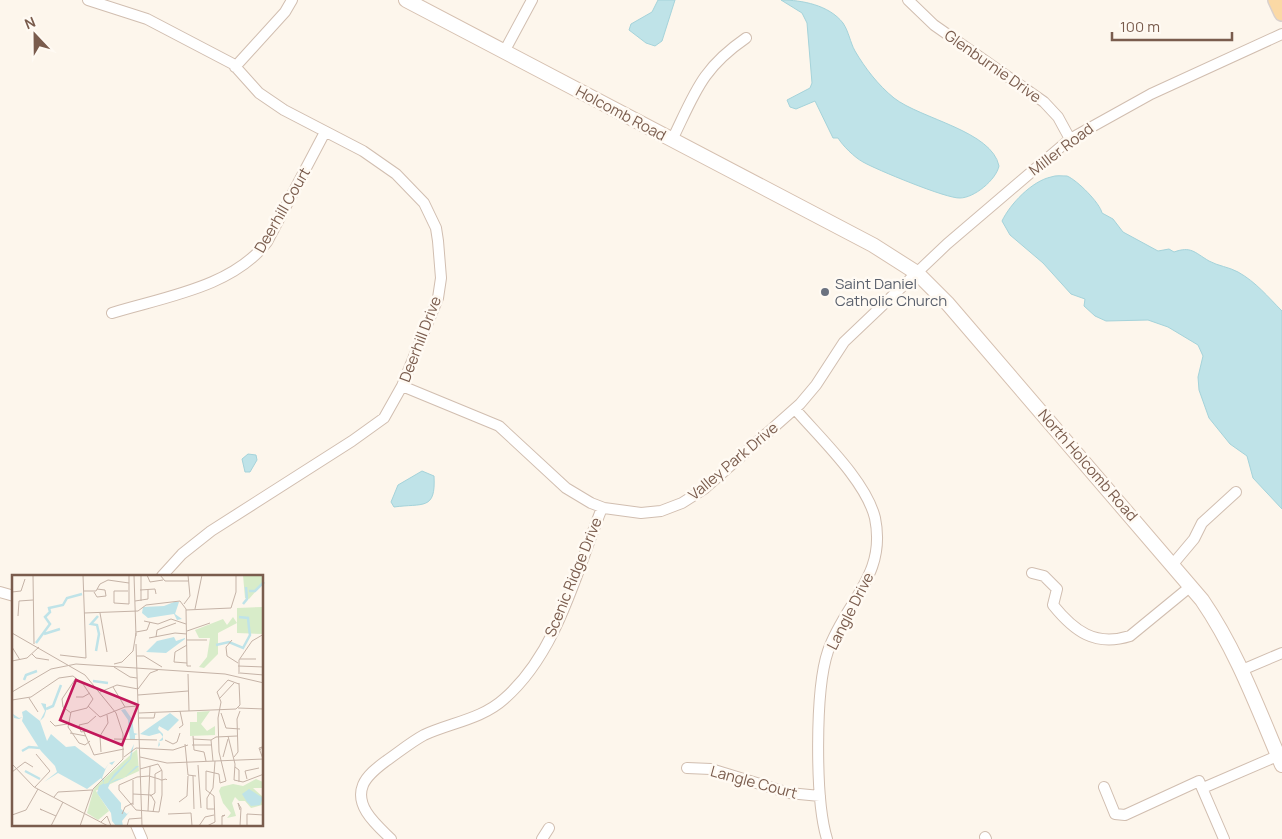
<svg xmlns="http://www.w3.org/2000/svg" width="1282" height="839" font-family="Manrope,sans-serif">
  <rect width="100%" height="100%" fill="#fdf6ec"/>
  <!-- water -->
  <path fill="#bfe3e8" stroke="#a5d3da" d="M658,0H675L662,41L655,46L646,43L629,30L631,24L652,12Z
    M781,0C802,0 829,5 843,23C849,32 850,42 855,51C865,68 878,85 894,98C921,119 992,131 999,166C996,180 974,198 960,198C947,199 875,169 863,162C854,157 843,146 838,138H833L815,101L796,109L790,107L787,100L810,88L812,83L807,23L802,13Z
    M1067,176C1077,180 1100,203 1102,213L1113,219L1123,232L1158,251L1169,249L1174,252C1191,246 1194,252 1209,261C1218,266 1229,267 1238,272C1256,282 1268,297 1282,311V509L1253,478L1247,456L1230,444L1209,418L1199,390L1198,377L1203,356L1198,345L1168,327L1148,320L1106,321L1095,316L1084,306L1085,299L1071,294L1043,263L1010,235L1002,221C1010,204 1032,181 1051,177C1056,175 1062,176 1067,176Z
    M248,454L256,455L257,460L250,472H245L242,459Z
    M422,471L434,476C436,511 423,503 394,507L391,502L398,485Z"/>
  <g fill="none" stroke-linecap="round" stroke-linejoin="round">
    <!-- street casing -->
    <g stroke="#d1beb0" stroke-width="12">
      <path id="street" d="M88,0L147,19L233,64L259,93L284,110L363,151L396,174L424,203L436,228L438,241L441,278L438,298L402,386L384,418L352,441L211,531L182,554L162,576
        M908,0L934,25L1044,102L1058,117L1070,139
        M504,52L532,0
        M235,67L285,12L292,0
        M672,140C695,93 701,69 746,38
        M112,313C164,297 233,287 267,242L325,132
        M402,386L499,426L566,488L591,503L604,508L641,513L661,511L682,503L704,489L800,404L816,385L844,342L947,244L1070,139L1151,94L1282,34
        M795,409C820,438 866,481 875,518C887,576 845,602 828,651C815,689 815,800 827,839
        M1173,564L1194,539L1202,523L1236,492
        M1032,573L1044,576L1057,589L1053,605C1074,631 1095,647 1130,636L1191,586
        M0,592L14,596
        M1242,670L1282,653
        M687,768L711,769L789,793L820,796
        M1104,787L1115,814L1125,815L1199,781L1224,839
        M1203,788L1282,754
        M136,825L142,839
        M985,837L986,839
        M391,839C378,826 354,807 363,785C367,775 378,767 386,761C399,752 411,742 424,735C450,723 482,719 504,699C558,652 576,572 602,508
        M542,839L549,828"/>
    </g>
    <!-- secondary casing -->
    <g stroke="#d6c0b0" stroke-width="16">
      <path id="secondary" d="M406,0L873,245L917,273L948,304L1202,600C1237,651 1258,709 1282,765"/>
    </g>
    <!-- primary casing -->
    <g stroke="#dad1cd" stroke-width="18">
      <path id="primary" d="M1276,0L1282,13"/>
    </g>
    <!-- street -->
    <use href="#street" stroke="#fff" stroke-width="10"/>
    <!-- secondary -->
    <use href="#secondary" stroke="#fff" stroke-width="14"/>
    <!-- primary -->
    <use href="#primary" stroke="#fbd9a5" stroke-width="15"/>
  </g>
  <!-- markers -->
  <circle fill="#6b7280" stroke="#fffaf3" stroke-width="2" cx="825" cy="292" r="5"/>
  <g text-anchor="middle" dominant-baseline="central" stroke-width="5" stroke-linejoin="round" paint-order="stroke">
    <!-- street labels -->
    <g font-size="15" fill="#7a5c4d" stroke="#fffaf3">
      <text transform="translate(993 66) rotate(35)">Glenburnie Drive</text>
      <text transform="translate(621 113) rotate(28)">Holcomb Road</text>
      <text transform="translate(1061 149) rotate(-37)">Miller Road</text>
      <text transform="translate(282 210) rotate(-60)">Deerhill Court</text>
      <text transform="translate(420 339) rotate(-69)">Deerhill Drive</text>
      <text transform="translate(733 461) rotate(-40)">Valley Park Drive</text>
      <text transform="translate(1088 465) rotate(49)">North Holcomb Road</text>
      <text transform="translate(573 577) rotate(-68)">Scenic Ridge Drive</text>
      <text transform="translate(850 611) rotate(-63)">Langle Drive</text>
      <text transform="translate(754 782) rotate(15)">Langle Court</text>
    </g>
    <!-- worship labels -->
    <g font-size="15" fill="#5b616d" stroke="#fffaf3" text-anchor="start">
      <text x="835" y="283">Saint Daniel<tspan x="835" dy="17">Catholic Church</tspan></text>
    </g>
  </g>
  <!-- overview -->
  <g transform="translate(12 575)">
    <rect width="251" height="251" fill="#fdf6ec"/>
    <path d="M249,0L251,59L225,58V33L250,32ZM198,136L189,149L195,156L203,151V160L178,161V147H185V137ZM125,174L127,196L83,216L82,213Z" fill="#d8ecc9"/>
    <path d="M231,0H251V8L237,24L233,23ZM221,42L225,48L206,58V79L192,93L187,92L195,82L198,63H187L183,55L211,44L215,50ZM113,185L126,191L114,202H105L103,195ZM244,204L251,207V213H241L251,222L250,230L239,233L233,226H227L223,222L220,228L224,241L215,243L219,238L211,228L207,216L209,212L221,209L231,211Z" fill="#d8ecc9"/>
    <path d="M82,213L97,236L86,245L75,238Z" fill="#d8ecc9"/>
    <path d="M162,27H167L163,39L170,44L165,45L162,39L136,43L130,38L131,32L152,31ZM162,62L164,66L173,63V64L154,78L134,77L145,66ZM29,128L34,129V136L32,142L28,146L35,166L39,159L54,172L63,171L93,194L97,188L103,186L100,190L97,188L94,193L90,203L92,205V209L96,208L102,199L118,184L119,175L122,169L119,184L97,208L105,204L112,203L124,191H127L112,203L98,208L96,213L109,228V234L115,239L118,236L110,246L111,251H104L100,246L99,238L85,218L87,211L92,208L89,203L75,214L46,198L32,207L45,197L43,191L29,176L10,146L11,142L7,144L2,143L1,139L0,141L1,139L7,143L11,142L10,137L14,135L28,146L33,136ZM113,134L120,144L122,158L126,159L123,160V164L118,165L116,145L109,135ZM158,138L167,145L156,156L147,151L146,154L151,159V165L149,166H147L148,170L146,172L147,166L151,162L148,158L137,161L128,159ZM237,214L251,223L248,230L239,231L235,227L230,219Z" fill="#bfe3e8"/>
    <path fill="none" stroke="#bfe3e8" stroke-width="2.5" d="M237,16H243L252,7M231,29L235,24L234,12M227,42L236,43L237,53M32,59L48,54M24,68L38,49L33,42L38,37L37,33L51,30L55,23L70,19M204,70L217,67L231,73L238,60L237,53M84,76L87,59L85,50L79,49L86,41M12,105L14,100L25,96M81,106L96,108M34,134L41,131L49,110M10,176L17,172L28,173M13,196L28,204"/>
    <path fill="none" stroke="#c5b3a7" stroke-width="1" d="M21,0L22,69M122,0L124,61M129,0V26M135,0L138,7L151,5M148,0L153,6H176M128,15L143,14L144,19M72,16H84L88,9L96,5L117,8M116,16H102V28L117,29V0M0,17L9,16L13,4M82,17L85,22L94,21L93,15L85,14M123,26L136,24V14M172,29L178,21L176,0M183,34L190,0M174,35L219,33L224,17V0M72,38L126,36L134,30L168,26L174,34L175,91H179M88,38L95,77M6,41L7,26L21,25M132,46L146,49L159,44L174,49M175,56L198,48M124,57L135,55L138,47M0,58L73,100L104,138L111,159V184L81,214L68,251M144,62L145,55L164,48M137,63L163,58L175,59M175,65H195M220,65L214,72L215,81L226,88M124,69L130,251M175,70L163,77L162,87L175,88M0,72L8,85M20,79L24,83L37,85M48,80L74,83L71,0M125,81H132L150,92M228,84H244M0,86L15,83L27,72M102,89L110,87L121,76L124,58M226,91L252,92M102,92L118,102L125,103M228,98L252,100M176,99L177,136M227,99V85L240,66L252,59M101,112L113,132M126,114L138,98L146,95M0,117L39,94L64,89L213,99L252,108M88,117L105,110L126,114M126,120L176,116M64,122H71L78,118M17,123L26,137M207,124L222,108M0,125L19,122L47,103L61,101L71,109L81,124L75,133L59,137L56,152L67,168L73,170L78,166M76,131L88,142L113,132L126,131M226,133L252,134M59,138L51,132L50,124L64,103M127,138L224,134L228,130L227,108M209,138L214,153L228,154M127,143H142L143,138M38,146L43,151L55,149M167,153L171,150L168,136M75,156L69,157L67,150L76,148L84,141M72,157L82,180L112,174M58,158L74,161M181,161L182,175L192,177L194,186M216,161L223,189L222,205L231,207L252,199M102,164L145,165M181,164L199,165L201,186M153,165L161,169L165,167L168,158M199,165L204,162L225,161M173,169L176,200L184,201M180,170H200M248,175L250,172L247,173L251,184M89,177L88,161L96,148L95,140M24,179L38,196M112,182L124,173L161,175L176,170M128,182L155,188L252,184M211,182L216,164M222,182L226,177L225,144L228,136M0,189L22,212L96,251M146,189L149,194L150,196V220L147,237L124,235L107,215V210L125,202L137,201L147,204L149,205H150L154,204L155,205M186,190L189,233M223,192L227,195V207M128,194L146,189M0,197L13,187L21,192M181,201L182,234M235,204L233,196L247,193M121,205V230M23,212L38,196M121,219L139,220L143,227L141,237M138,221L143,218V199L150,195M42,222L46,217L80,215M167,227L175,221L176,201M202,234H195V223L201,213L203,186M30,235L28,234L44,241M136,236L138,191M110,239L113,232L121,228M156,239L179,238L180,251M0,240L14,235L26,214M210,241L213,240L212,241H210V251M89,247L95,241L99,251M39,251L51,227M115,251L117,244L130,243M187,251L193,242L202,240M195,251L203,247L202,221L194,215V196L207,199L208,208L214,206L207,177L206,143L209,127L205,117L216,105L227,109M228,251L229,233L226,228L228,235M235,251V239L252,240"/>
    <path fill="#c2185b" fill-opacity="0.15" stroke="#c2185b" stroke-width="2.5" d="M64,105L126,130L110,170L48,145Z"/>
    <rect width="251" height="251" fill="none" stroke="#7a5c4d" stroke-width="2.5"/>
  </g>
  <!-- north arrow -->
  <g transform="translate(35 35) rotate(338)" stroke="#fffaf3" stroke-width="4" paint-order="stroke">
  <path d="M0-4L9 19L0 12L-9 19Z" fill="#7a5c4d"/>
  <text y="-8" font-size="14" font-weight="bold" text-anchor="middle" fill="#7a5c4d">N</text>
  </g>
  <!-- scale -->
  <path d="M1112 32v8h120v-8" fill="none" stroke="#7a5c4d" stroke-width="2.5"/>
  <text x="1120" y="32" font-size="15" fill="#7a5c4d" stroke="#fffaf3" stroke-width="4" paint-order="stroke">100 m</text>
</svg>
